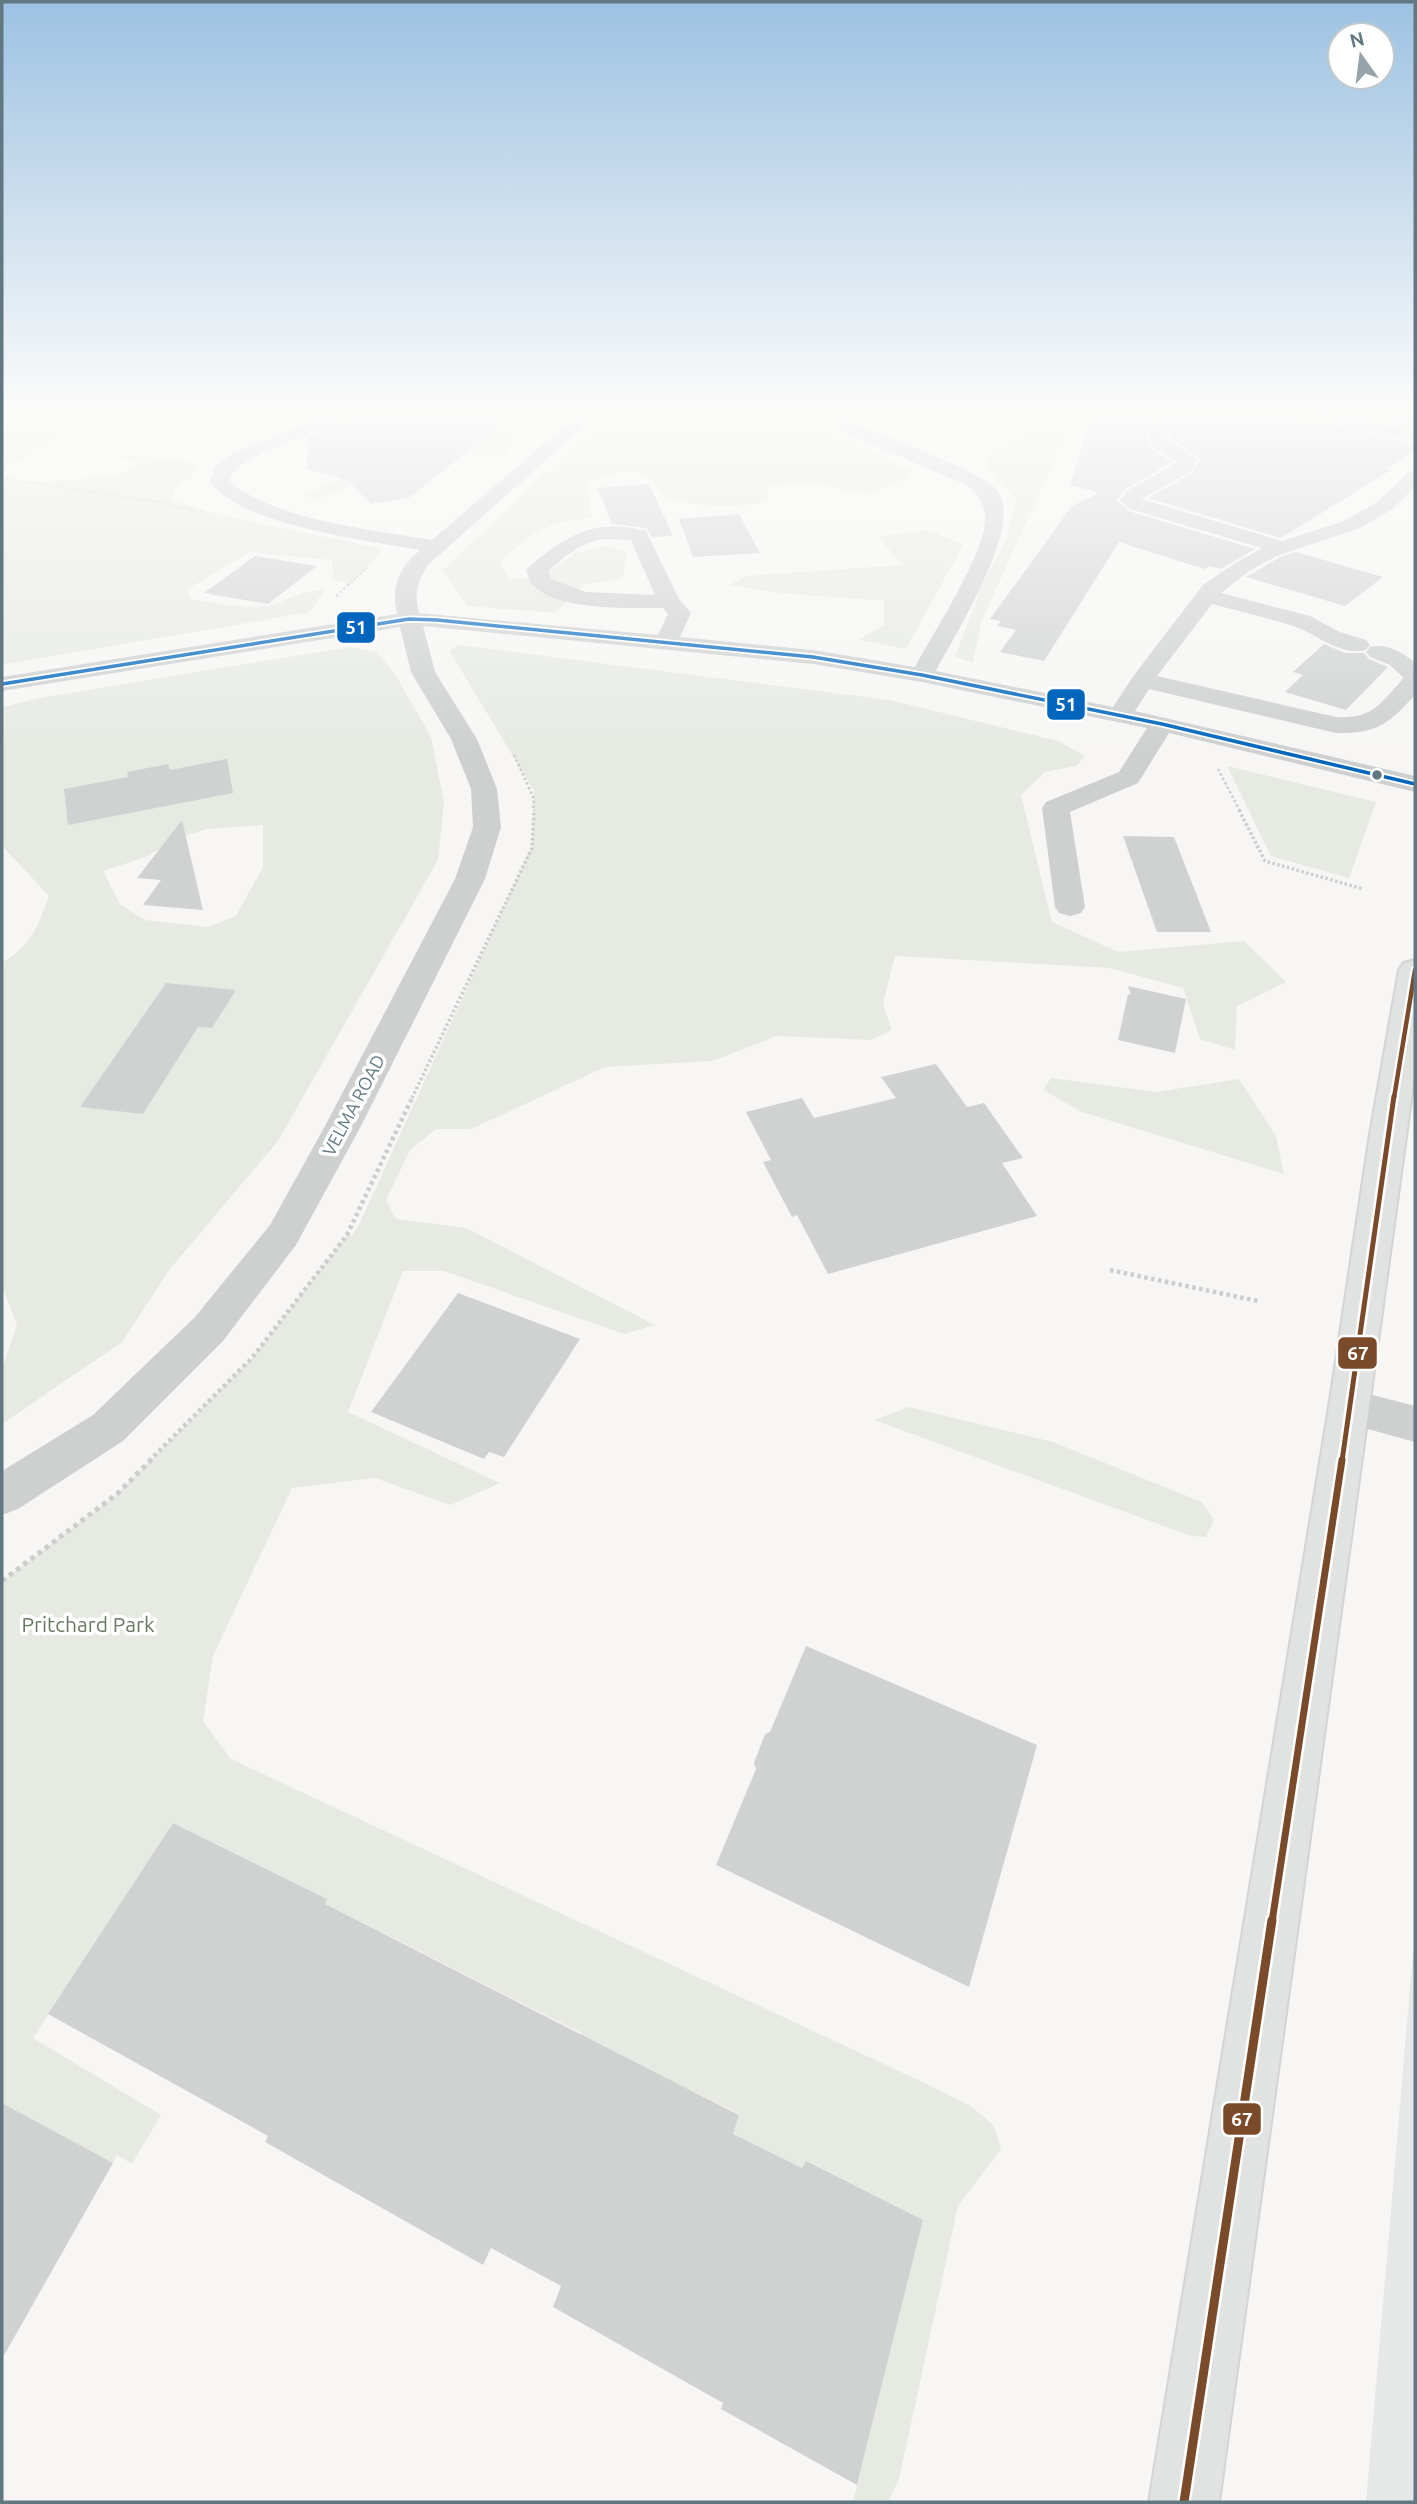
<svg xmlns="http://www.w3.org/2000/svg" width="1417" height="2504" font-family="Ubuntu,sans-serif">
  <rect width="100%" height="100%" fill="#f7f6f5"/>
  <!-- built -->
  <path fill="#e6e8e7" d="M1415,1930V2502H1366Z"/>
  <!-- green -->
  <path fill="#e7eae3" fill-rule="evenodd" d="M2,406H144L143,414L158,415L172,408L251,407L288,424C269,428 256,416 236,414C212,410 184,415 160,420L161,430L141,439L75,428L3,471L2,480L20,482L115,477L140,462L120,458V455L130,454L200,464L197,472L174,490L173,499L210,513L383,549L352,584L333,579L332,560L250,552L186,590L192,599C215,602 241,609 265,606C288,603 295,590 324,590L310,612L2,665Z
    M327,406H442L468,422L525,430L504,456L497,457L443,449L318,499L303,496L410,446L374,410L335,413L325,409Z
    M515,406H558L546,417L510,420Z
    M617,406H798V414L911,471L901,481L873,493L845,492L816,481L768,487V502C747,507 687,508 669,498C660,492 653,481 645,474L616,473L587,482L592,518C548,521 532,532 500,562L509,579H528L551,570L574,554L605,546L628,552L622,579L583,585L555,613L467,606L443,570Z
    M987,406H1075L1063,441L982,620L973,662L955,657L983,583L1007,538L1016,500L985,465L995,449L1025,431L1027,410Z
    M930,530L963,545L906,649L859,640L884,625V601L781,593L730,585L745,576L902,565L878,536Z
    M459,645L890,700L1058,741L1085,756L1076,766L1045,772L1021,795L1052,922L1118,952L1244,941L1286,982L1237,1006L1235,1050L1200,1039L1183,988L1110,968L895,956L883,1004L892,1030L871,1040L777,1036L712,1061L605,1067L471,1129H436L410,1150L386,1200L396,1219L466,1228L655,1325L624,1334L444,1271H403L348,1412L500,1483L450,1505L375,1478L292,1488L213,1656L203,1721L231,1759L933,2087L971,2106L994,2126L1001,2149L958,2206L899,2479L888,2502H853L923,2220L806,2161L802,2168L733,2134L739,2114L638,2064L574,2050L581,2033L383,1933L319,1914L327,1899L173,1823L33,2038L161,2115L132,2164L117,2155L113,2163L2,2103V1581L117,1494L252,1358L347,1235L351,1236L358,1227L532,845L534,791L449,650Z
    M350,647L377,652L396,676L431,737L444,803L438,860L278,1141L170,1269L122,1342L2,1424V1369L17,1325L2,1286V962C29,950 40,922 49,896L5,849L2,842V707L44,697ZM263,825V867L236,916L208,927L145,920L120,904L103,871L146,857L177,838L207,829Z
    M1227,766L1376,802L1349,878L1271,856Z
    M1051,1078L1156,1092L1239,1079L1276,1136L1284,1174L1082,1112L1043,1090Z
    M909,1407L1053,1442L1202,1502L1214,1520L1206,1537L1191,1536L874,1420Z"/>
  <!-- building -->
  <path fill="#d0d2d2" d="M363,406H515L468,451L410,497L371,504L346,479L307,469L308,438L350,419Z
    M1094,406H1154L1147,440L1155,452L1173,462L1125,489L1117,500L1128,511L1255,549L1221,569L1210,566L1204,569L1119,542L1044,661L1000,652L1016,630L997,626L1001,621L990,619L1072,506L1099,493L1070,485Z
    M1175,406H1274L1278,413L1415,444V451L1386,469L1391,470L1281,538L1148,498L1191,474L1200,461L1199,458L1170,438Z
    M1315,406H1397L1415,410V429Z
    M649,484L673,536L652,537L647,528L612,524L598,488Z
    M739,514L760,553L693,557L679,519Z
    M1296,552L1383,577L1345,606L1246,577L1280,557Z
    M255,556L317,566L268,604L204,593Z
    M1324,644L1345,653H1364L1369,659L1388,667L1346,710L1285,692L1303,675L1293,672Z
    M227,759L233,793L68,825L64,789L128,777L127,772L168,764L170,770Z
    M182,820L203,910L143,905L161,880L137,878Z
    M1123,836L1174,837L1211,932H1157Z
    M166,983L236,990L212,1028L198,1027L143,1114L80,1107Z
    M1128,986L1186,999L1175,1053L1118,1040L1128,994L1131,995Z
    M936,1064L967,1107L984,1103L1023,1158L1002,1163L1037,1216L828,1274L797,1215L792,1217L763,1162L771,1160L746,1112L802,1098L814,1118L896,1098L881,1077Z
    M458,1293L580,1339L504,1457L489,1452L484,1459L371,1412Z
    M806,1646L1037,1745L969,1987L716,1865L756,1769L754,1763L765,1734L770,1732Z
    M173,1823L327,1899L325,1904L739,2115L733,2134L802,2168L806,2161L923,2220L857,2485L721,2409L723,2403L553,2307L561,2286L491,2248L483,2265L265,2142L268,2136L48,2014Z
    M2,2103L113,2163L2,2359Z"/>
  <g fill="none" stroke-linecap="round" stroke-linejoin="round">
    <!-- major casing -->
    <g stroke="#d4d4d4" stroke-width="4">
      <path id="major" d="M1415,960V1071L1219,2502H1149L1329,1407L1370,1134L1399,970L1404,963Z"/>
    </g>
    <!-- path-far4 -->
    <path stroke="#cccdcd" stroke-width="2" stroke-dasharray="2 2" stroke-linecap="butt" d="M2,478L157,502L204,513
      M348,585L368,567"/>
    <!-- path-far3 -->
    <path stroke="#cccdcd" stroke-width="2.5" stroke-dasharray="2.5 2.5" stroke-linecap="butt" d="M336,596L350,583
      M514,755L534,799L533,811
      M1218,769L1240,811"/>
    <!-- path-far2 -->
    <path stroke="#cccdcd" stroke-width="3.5" stroke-dasharray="2.5 2.5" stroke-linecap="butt" d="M1239,810L1265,861L1363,889
      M412,1098L532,848L534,810"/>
    <!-- path-far1 -->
    <path stroke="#cccdcd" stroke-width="4.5" stroke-dasharray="3.5 3.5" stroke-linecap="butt" d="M1110,1270L1258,1301
      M149,1461L252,1358L347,1235L413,1096"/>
    <!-- path -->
    <path stroke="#cccdcd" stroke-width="5" stroke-dasharray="4.5 4.5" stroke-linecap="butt" d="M2,1581L117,1494L151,1460"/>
    <!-- minor -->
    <path fill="#ced0d0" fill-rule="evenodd" d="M340,406H361C337,435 237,449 229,481C273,520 374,530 432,540L588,406H606L428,565C417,583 414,592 419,613L658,635L668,614L663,608C631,608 556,611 533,585C529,582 528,575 526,570L530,566C567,534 596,518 646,531L679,599L691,613L680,637L813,650L915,667C934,632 982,558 985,522C986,506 979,494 967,485L840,431L834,406H850L854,424C885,437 976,468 996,489C1027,522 954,636 936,671L1113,707L1134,675L1203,585L1235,563L1262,548L1130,509L1120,500L1127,491L1178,462L1156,450L1149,439L1157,406H1173L1167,439L1198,460L1190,472L1141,499L1282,541L1344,521L1377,502L1408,473L1415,471V487L1391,510L1358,529L1279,555L1249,571L1221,593L1310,616L1340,632L1366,640L1370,645L1366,650C1339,657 1315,632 1290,625C1264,617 1238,611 1212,604L1157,676L1336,717C1372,719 1379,705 1402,680L1403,677L1390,665L1370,657L1366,652L1370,647C1386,643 1403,652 1415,663V695C1389,724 1376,734 1336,733L1149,689L1135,711L1415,776V792L1169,733L1138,783L1070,812L1085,907L1081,913L1070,916L1059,913L1055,907L1042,808L1046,802L1119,772L1147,728L922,682L813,664L423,626L435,672L477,739L497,789L501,827L485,879L361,1126L296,1245L223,1341L123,1441L18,1509L2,1515V1471L93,1415L195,1317L270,1225L325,1126L455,879L473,827L471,789L451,739L411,672L400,627L2,691V677L397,614C391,587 398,569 420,550C368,541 241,525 210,482L215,467L232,453L291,430ZM606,539L631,540L655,595L586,592L551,579L548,571C566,556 582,541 606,539Z
      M1277,406H1305L1415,432V442L1279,410Z
      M1350,1389L1415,1406V1442L1335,1420L1329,1407L1335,1394Z"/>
    <!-- major -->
    <use href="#major" fill="#e1e2e2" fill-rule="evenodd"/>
    <!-- bus-1 casing -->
    <g stroke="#fff" stroke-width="7">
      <path id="bus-1" d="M2,684L409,619L437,620L813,657L922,675L1162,724L1415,784"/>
    </g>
    <!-- bus-2-far3 casing -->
    <g stroke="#fff" stroke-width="9">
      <path id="bus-2-far3" d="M1394,1098L1415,970"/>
    </g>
    <!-- bus-2-far2 casing -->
    <g stroke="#fff" stroke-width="10">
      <path id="bus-2-far2" d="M1342,1461L1394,1096"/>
    </g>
    <!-- bus-2-far1 casing -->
    <g stroke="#fff" stroke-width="12">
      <path id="bus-2-far1" d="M1272,1922L1342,1460"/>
    </g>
    <!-- bus-2 casing -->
    <g stroke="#fff" stroke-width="14">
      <path id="bus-2" d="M1184,2502L1272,1920"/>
    </g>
    <!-- bus-1 -->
    <use href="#bus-1" stroke="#0065bd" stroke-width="3.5"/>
    <!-- bus-2-far3 -->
    <use href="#bus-2-far3" stroke="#7a4b2a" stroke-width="4.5"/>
    <!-- bus-2-far2 -->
    <use href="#bus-2-far2" stroke="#7a4b2a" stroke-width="5"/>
    <!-- bus-2-far1 -->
    <use href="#bus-2-far1" stroke="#7a4b2a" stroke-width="7"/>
    <!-- bus-2 -->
    <use href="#bus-2" stroke="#7a4b2a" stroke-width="9"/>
  </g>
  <!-- sky -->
  <linearGradient id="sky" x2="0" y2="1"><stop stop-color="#9dc2e2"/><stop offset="0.54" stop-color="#fbfbfa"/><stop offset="1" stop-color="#fbfbfa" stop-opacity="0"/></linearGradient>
  <rect width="1417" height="756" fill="url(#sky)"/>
  <!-- markers -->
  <circle fill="#617781" stroke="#fff" stroke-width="2.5" cx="1377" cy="775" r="6"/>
  <g text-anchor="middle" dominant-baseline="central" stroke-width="7" stroke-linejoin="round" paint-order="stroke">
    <!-- street labels -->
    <g font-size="18" fill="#617781" stroke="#fff">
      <text transform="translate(353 1105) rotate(-62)">VELMA ROAD</text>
    </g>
    <!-- near-park labels -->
    <g font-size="21" fill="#677960" stroke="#fff">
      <text x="88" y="1624">Pritchard Park</text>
    </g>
  </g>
  <g stroke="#fff" stroke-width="2.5">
    <rect x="336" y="611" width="40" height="33" rx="7" fill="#0065bd"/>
    <rect x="1046" y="688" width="40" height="33" rx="7" fill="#0065bd"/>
    <rect x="1337" y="1336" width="41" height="34" rx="7" fill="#7a4b2a"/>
    <rect x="1222" y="2102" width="40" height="34" rx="7" fill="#7a4b2a"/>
  </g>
  <g font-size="19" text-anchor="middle" font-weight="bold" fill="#fff">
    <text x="356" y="634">51</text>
    <text x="1066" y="711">51</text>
    <text x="1358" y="1360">67</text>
    <text x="1242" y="2126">67</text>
  </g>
  <!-- border -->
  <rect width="1417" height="2504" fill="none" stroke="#617781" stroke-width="7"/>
  <!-- north arrow -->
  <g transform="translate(1361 56) rotate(346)"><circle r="33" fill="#ffffff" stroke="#c0c9cd" stroke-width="2"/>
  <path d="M0-5L12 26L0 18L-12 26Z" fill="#96a3aa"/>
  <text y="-10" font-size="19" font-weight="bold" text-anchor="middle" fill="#617781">N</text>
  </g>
</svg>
